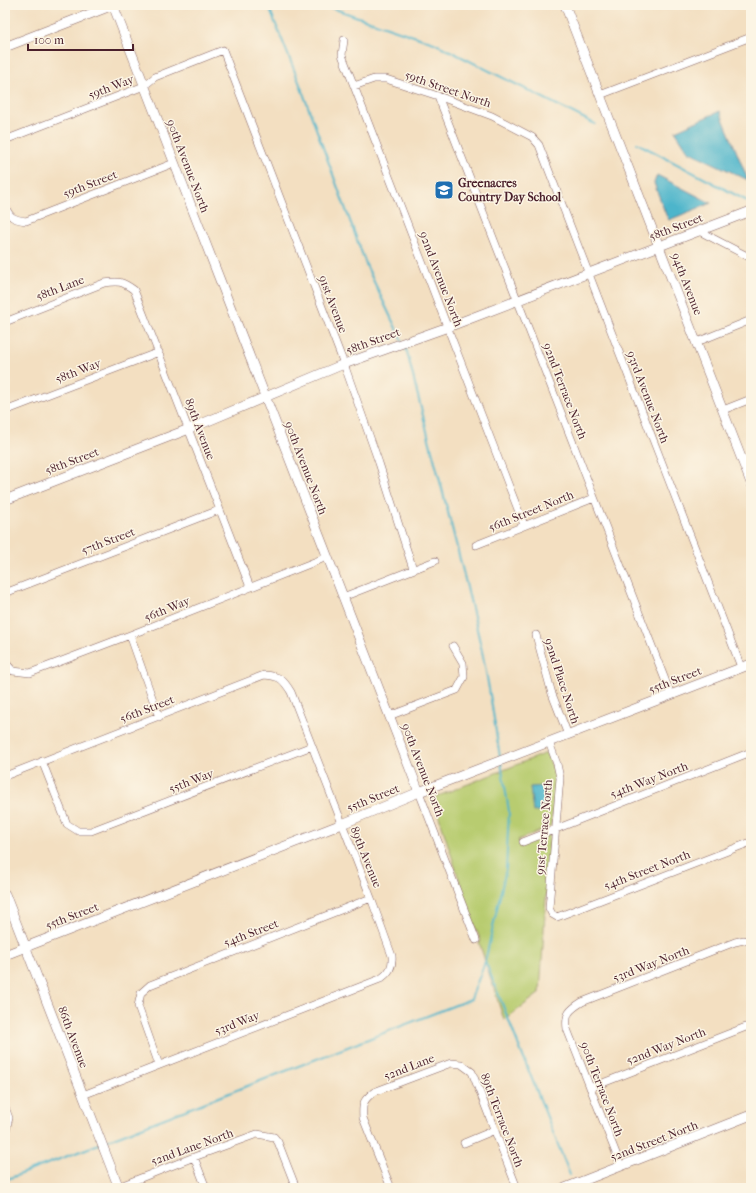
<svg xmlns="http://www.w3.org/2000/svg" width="756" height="1193" font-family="'IM FELL French Canon',serif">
  <rect width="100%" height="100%" fill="#fcf5e5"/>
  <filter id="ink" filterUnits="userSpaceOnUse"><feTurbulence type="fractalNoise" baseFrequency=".025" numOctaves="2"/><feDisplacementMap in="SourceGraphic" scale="8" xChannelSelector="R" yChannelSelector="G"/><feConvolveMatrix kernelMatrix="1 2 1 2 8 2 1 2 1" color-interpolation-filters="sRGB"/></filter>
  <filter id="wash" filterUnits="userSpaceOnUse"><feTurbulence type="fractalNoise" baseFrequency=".012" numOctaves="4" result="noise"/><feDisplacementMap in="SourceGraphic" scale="16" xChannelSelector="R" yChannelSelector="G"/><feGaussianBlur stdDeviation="0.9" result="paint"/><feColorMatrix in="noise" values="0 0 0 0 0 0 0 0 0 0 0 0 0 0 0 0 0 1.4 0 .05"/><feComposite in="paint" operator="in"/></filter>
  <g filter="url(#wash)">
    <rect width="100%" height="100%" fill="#f3dfc1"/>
    <!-- green -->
    <path fill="#b8cc70" stroke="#81764e" d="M546,753L554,770L556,777L551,826L518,840L521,846L550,834L540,993L504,1020L479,942L481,941L472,920L433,798Z"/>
    <!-- water -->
    <path fill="#4db5cb" stroke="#4c6a7b" d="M720,111L748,180L688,151L675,131Z
      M657,175L711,203L669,220L666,215L654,183Z
      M544,786L546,810L533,812L530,787Z"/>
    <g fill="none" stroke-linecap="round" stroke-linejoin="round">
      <!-- stream -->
      <path stroke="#4db5cb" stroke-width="2" d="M268,5L299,82L367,267L402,341
        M323,5L434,43L595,124
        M637,143L751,203
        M404,345L407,352C431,451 459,548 481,647C489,683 494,720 500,757
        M486,963L570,1175
        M103,1142L471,999L485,962L506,869L509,811L501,763
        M5,1180L99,1144"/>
    </g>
  </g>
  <g filter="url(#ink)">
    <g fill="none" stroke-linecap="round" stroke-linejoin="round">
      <!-- minor casing -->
      <g stroke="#856260" stroke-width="8">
        <path id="minor" d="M344,40L342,55L524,525
          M354,86L374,79H386L438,96L492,116L532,137L539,145L741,667
          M600,95L751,37
          M438,96L671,695
          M5,140L144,86L155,77L223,50L344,364L379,463L413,569
          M5,206C10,218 13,219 26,221L174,163
          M699,231L751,258
          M5,322L104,283C119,281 122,281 134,290L250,587
          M697,342L751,320
          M723,410L751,399
          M5,411L159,352
          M476,545L594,498
          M5,593L219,510
          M343,597L435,561
          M130,635L159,717
          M536,635L552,694L568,735
          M5,662L13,671L30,673L130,635L327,557
          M389,716L457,690L464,677L463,663L453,646
          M549,742L557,764L560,778L549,908L552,914L557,917L751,842
          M42,761L67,824L78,831H91L312,746
          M5,776L264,675C280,676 283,679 291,692L371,898L392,956C393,967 389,973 380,979L83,1095
          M419,792L476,940
          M523,842L751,752
          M159,1065L138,1006L141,993L150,985L371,898
          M590,1088L751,1025
          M5,1107L9,1118L6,1130L5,1131
          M464,1143L495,1130
          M194,1157L206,1188
          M621,1166L567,1029C565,1014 569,1010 582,1002L735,942L744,940L751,942
          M5,1186L6,1188
          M118,1187L194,1157L257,1134L274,1137L278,1142L296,1188
          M391,1188L363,1118C362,1104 363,1100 374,1092L451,1063L461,1064L472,1072L517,1188"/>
      </g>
      <!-- tertiary casing -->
      <g stroke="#856260" stroke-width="10">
        <path id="tertiary" d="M565,5L751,483
          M5,47L113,5L419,792
          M5,500L189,429L344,364L448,327L751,211
          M5,894L119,1188
          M5,955L342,824L419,792L751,664
          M565,1188L751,1115"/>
      </g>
      <!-- minor -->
      <use href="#minor" stroke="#fff" stroke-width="7"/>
      <!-- tertiary -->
      <use href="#tertiary" stroke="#fff" stroke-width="9"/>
    </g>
  </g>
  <!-- icons -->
  <defs>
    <g id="school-square" transform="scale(1)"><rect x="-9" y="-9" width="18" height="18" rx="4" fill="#1f6fb2" stroke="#fcf5e5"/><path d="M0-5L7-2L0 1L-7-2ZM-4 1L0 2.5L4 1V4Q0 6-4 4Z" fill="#fff"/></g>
  </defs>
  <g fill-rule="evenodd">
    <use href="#school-square" x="444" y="190"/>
  </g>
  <g text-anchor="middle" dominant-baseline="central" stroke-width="3" stroke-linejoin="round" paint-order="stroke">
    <!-- street labels -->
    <g font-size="12" fill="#4a1f2b" stroke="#fcf5e5">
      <text transform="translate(111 87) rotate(-21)">59th Way</text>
      <text transform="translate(448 89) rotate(19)">59th Street North</text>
      <text transform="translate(188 166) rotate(69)">90th Avenue North</text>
      <text transform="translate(90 184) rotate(-21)">59th Street</text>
      <text transform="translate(676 227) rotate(-21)">58th Street</text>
      <text transform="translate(441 279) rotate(69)">92nd Avenue North</text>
      <text transform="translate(687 284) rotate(69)">94th Avenue</text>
      <text transform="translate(60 288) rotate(-21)">58th Lane</text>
      <text transform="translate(333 304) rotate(69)">91st Avenue</text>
      <text transform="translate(373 341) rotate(-20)">58th Street</text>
      <text transform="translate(78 371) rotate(-21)">58th Way</text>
      <text transform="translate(565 391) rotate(69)">92nd Terrace North</text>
      <text transform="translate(648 397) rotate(69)">93rd Avenue North</text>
      <text transform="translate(200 429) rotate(69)">89th Avenue</text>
      <text transform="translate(72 461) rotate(-21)">58th Street</text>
      <text transform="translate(306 468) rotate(69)">90th Avenue North</text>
      <text transform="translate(531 511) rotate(-22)">56th Street North</text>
      <text transform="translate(108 541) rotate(-21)">57th Street</text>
      <text transform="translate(167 609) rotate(-22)">56th Way</text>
      <text transform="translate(675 680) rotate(-21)">55th Street</text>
      <text transform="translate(562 681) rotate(72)">92nd Place North</text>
      <text transform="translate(147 709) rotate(-21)">56th Street</text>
      <text transform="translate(423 770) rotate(69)">90th Avenue North</text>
      <text transform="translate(649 780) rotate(-21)">54th Way North</text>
      <text transform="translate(191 781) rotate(-21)">55th Way</text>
      <text transform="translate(373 798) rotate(-22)">55th Street</text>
      <text transform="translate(544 827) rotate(-85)">91st Terrace North</text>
      <text transform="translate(366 857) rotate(68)">89th Avenue</text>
      <text transform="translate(647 870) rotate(-21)">54th Street North</text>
      <text transform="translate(72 916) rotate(-21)">55th Street</text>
      <text transform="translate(251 933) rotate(-21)">54th Street</text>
      <text transform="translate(651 964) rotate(-21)">53rd Way North</text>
      <text transform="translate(237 1023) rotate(-21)">53rd Way</text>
      <text transform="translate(73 1037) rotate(69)">86th Avenue</text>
      <text transform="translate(666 1046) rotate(-21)">52nd Way North</text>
      <text transform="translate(409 1067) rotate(-21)">52nd Lane</text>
      <text transform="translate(602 1089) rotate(69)">90th Terrace North</text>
      <text transform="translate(502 1120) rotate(69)">89th Terrace North</text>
      <text transform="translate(654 1141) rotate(-21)">52nd Street North</text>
      <text transform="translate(192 1147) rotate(-20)">52nd Lane North</text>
    </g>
    <!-- poi labels -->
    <g font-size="12" font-weight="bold" fill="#4a1f2b" stroke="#fcf5e5" text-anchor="start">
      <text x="458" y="183">Greenacres<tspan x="458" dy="14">Country Day School</tspan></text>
    </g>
  </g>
  <!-- margin -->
  <rect width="756" height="1193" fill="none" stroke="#fcf5e5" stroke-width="20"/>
  <!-- scale -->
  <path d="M28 44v6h105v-6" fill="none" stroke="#4a1f2b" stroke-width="2"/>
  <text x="34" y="44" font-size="12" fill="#4a1f2b" stroke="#fcf5e5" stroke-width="3" paint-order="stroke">100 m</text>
</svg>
